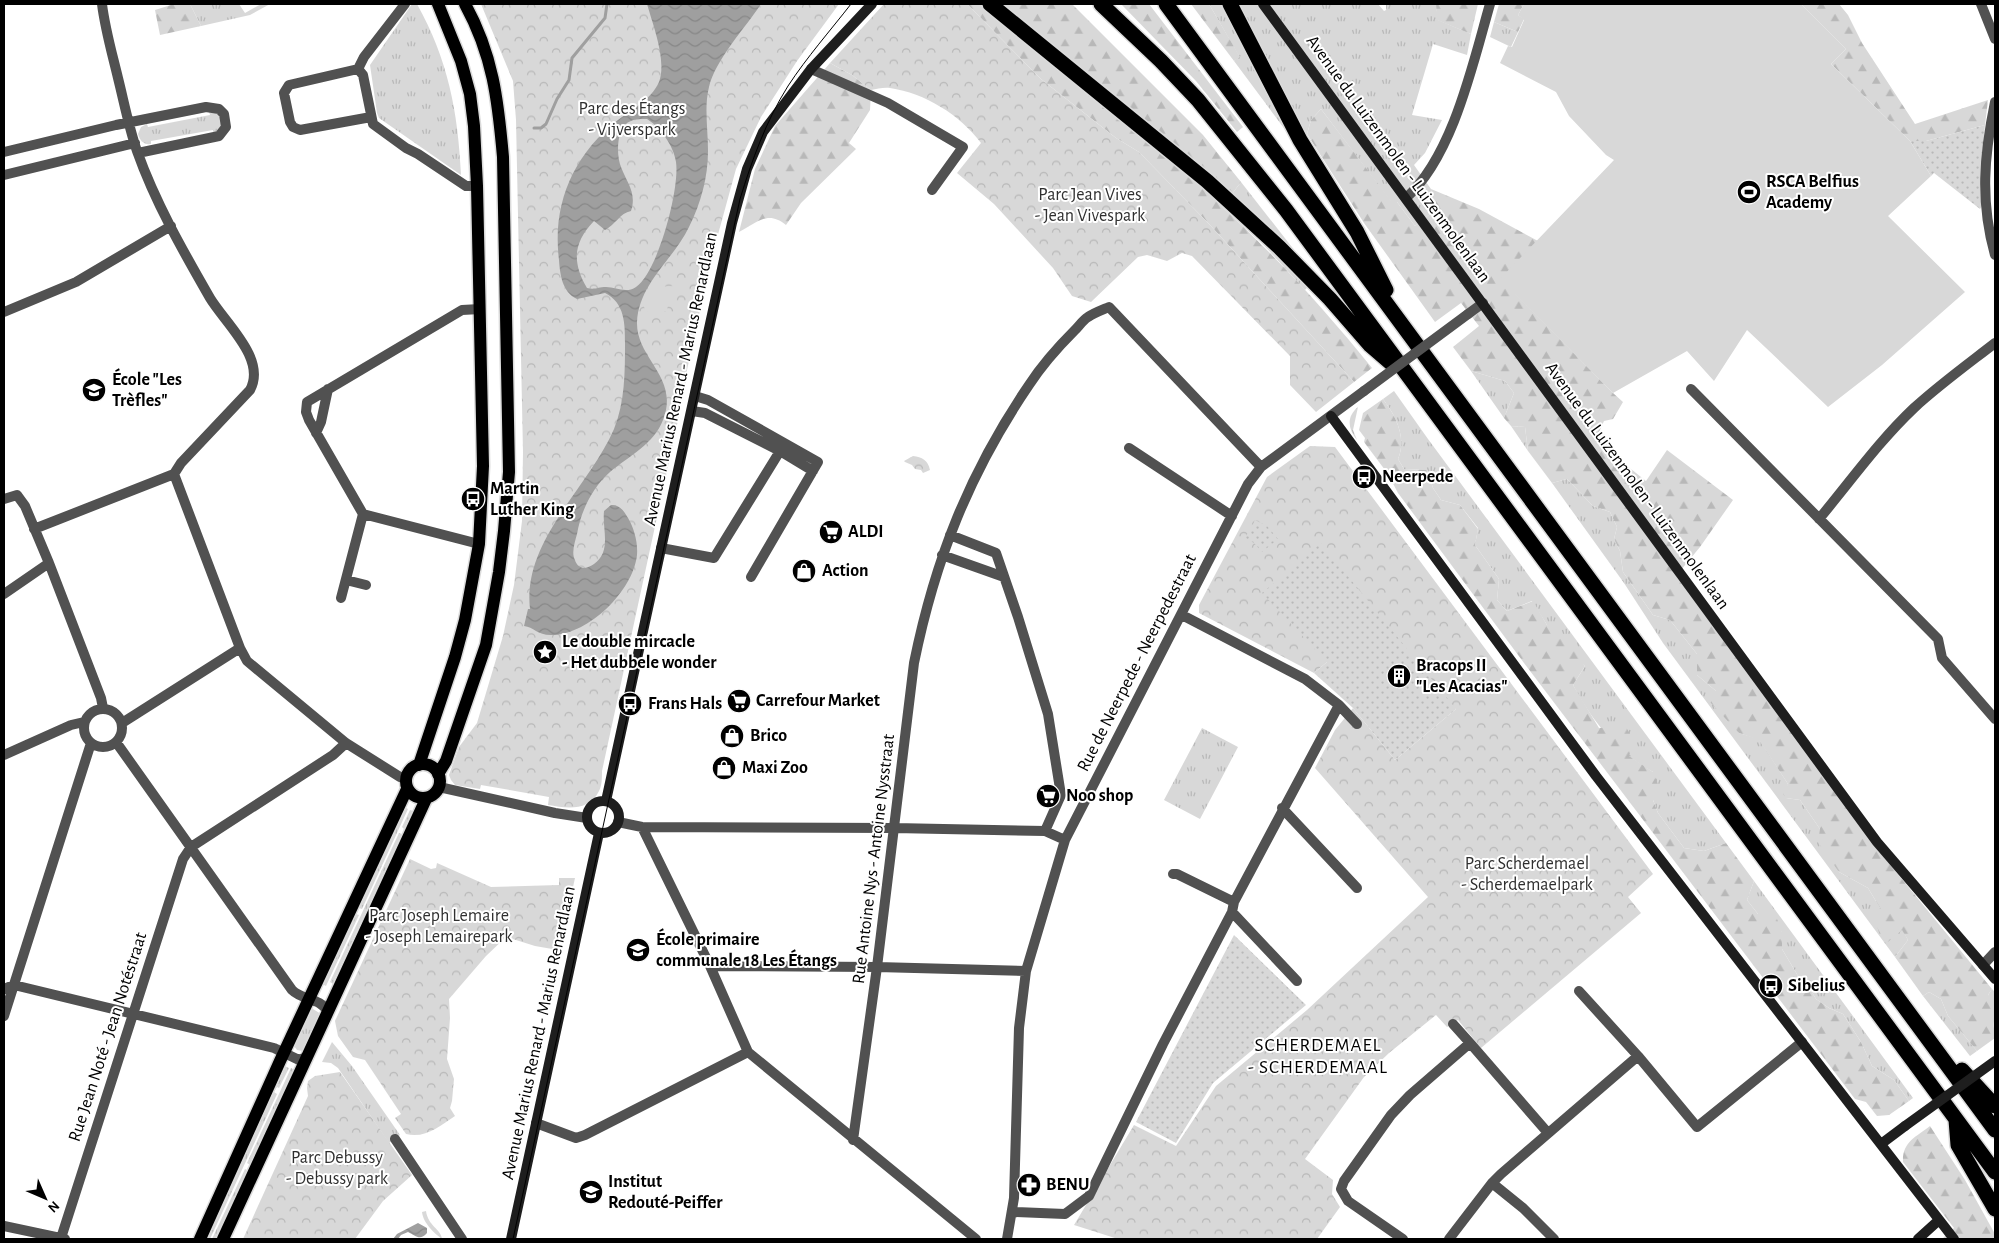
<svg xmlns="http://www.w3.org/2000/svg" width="1999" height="1243" font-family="'Alegreya Sans',sans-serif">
  <defs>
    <pattern id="grass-tufts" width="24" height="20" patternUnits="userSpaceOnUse" patternTransform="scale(1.25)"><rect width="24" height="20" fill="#d8d8d8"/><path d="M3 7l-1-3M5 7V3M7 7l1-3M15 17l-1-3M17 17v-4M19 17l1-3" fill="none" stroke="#b8b8b8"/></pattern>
    <pattern id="forest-firs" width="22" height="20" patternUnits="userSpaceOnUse" patternTransform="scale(1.25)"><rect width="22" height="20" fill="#d8d8d8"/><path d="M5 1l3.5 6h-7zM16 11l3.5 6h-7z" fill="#b8b8b8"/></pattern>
    <pattern id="park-crowns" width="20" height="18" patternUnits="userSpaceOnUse" patternTransform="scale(1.25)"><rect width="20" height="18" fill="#d8d8d8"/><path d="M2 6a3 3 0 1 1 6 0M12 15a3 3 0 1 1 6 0" fill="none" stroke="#b8b8b8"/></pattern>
    <pattern id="garden-dots" width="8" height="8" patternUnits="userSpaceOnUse" patternTransform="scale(1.25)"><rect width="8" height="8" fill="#d8d8d8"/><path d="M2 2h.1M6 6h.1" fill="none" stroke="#b8b8b8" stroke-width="1.8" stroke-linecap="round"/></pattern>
    <pattern id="water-waves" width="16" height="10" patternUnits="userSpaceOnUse" patternTransform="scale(1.25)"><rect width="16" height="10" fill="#9f9f9f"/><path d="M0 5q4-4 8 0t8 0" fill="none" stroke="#878787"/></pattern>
  </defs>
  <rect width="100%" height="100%" fill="#fff"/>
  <!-- grass -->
  <path fill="url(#grass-tufts)" d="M190,4H239L245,13L261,4H270L250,15L201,26Z
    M412,4H417C448,60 458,111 461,175L379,118L377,113L370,65Z
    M1209,4H1378L1384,11L1386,10V4H1436L1438,20L1471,34L1467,55L1433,44L1412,115L1442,120L1425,153L1414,165L1431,189L1432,205L1435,210L1415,226L1397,202L1392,203L1321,109L1311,120L1307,134L1295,143L1234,61L1239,56Z
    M1494,22L1518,32L1511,47L1490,37Z
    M209,112L216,113L221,117V128L214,133L213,130L151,141V144C144,145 140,141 138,134L141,127L147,124L148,127L210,115Z
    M1241,182L1316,278L1305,290L1260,241L1222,207Z
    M1471,371L1505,381L1514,393L1504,418Z
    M1394,391L1428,439L1726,843L1704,851L1684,848L1658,813L1653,800V772C1616,751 1593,722 1573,685L1585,666L1547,625L1532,601L1507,611L1497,600L1499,579L1475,545L1478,528L1460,505L1441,500L1433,488L1427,470L1404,469L1398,459C1407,438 1396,416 1383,399Z
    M1358,407L1353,430L1357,440C1348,429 1346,417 1358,407Z
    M1511,426L1525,427L1528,451Z
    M1567,479L1593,506L1610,512L1617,527L1614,539L1620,551L1623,572L1653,615L1670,620L1697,654V675L1716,691L1739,733L1759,739L1788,784L1786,798L1800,800L1820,829L1839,872L1868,888L1880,908L1902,929L1908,940L1895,957L1663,643L1624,583L1552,483Z
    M1202,728L1238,747L1200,819L1164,800Z
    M403,806L408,809L362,909L359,908L356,914L359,915L326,986L320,983Z
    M410,810L416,812L412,820L409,819L334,981L337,983L334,989L331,988L333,984L330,982L399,833L402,834L404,829L402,827Z
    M1754,881L1913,1098L1909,1101L1894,1080L1872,1066L1861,1042L1843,1014L1829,1008L1816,999L1805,981L1798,976L1782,949V932L1758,914L1747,900Z
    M1992,989L1995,992V1032L1988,995Z
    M1929,992L1941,999L1948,1016L1977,1051L1970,1056L1923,996Z
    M313,1009L321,1014L303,1051L297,1050L294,1046L309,1010Z
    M332,1042L352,1066L400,1135L389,1143L338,1068L331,1063L322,1062Z
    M283,1065L289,1068L279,1088L277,1087L274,1092L277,1094L210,1239H206L283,1072L280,1070Z
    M291,1068L297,1071L289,1080L216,1239H212L245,1169L247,1170L250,1165L247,1163Z
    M426,1211C428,1226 441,1229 442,1239C435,1234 423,1223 422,1212Z"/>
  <!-- forest -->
  <path fill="url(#forest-firs)" d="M174,4H190L201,26L160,35L155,10Z
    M967,4L1073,5L1203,135L1241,182L1222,207C1277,257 1326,311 1372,368L1354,382L1209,224L1139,152L1116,138L1041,79Z
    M1121,4H1149L1243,127L1237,132L1196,81Z
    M1191,4H1209L1240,57L1234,61Z
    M1436,4H1478L1471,34L1437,20Z
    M1499,4H1524L1518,15L1524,19L1518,32L1494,22Z
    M1801,4H1839L1848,15L1862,43L1915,124L1988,100L1985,125L1926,141H1910L1831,64L1846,49Z
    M830,63L852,75L871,90L870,110L849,143L856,149L801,203L786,225C768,210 758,222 739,232L755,169L775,126Z
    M1321,109L1392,202H1397L1415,226L1435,210L1432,205L1431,189L1479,209L1538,241L1501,279L1613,393L1623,402L1613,419L1604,421L1599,432L1616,457L1646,481L1667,450L1733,500L1700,547L1676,576L1883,856L1992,989L1988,995L1991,999L1995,1038L1977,1051L1948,1016L1941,999L1929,992L1923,996L1895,957L1908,940L1902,930L1888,942L1880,936L1875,919L1880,908L1868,888L1839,872L1818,842L1820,829L1800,800L1786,798L1783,794L1788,784L1759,740L1739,733L1710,702L1716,691L1697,675V654L1670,620L1653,615L1623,572L1620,551L1614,539L1617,527L1610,512L1593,506L1567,479L1552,483L1528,451L1525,427L1511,426L1504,418L1514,393L1505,381L1471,371L1453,347L1479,326L1461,303L1435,322L1364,223L1307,134L1311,120Z
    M1383,399C1396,416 1407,438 1398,459L1404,469L1427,470L1433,488L1441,500L1460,505L1478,529L1475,545L1499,579L1497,600L1507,611L1533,601L1547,625L1558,628L1585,666L1573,685L1599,728L1626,727L1634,741L1629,756L1653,772L1659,787L1653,800L1658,813L1684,848L1704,851L1726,843L1754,881L1747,900L1758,914L1768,913L1777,919L1782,932V949L1798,976L1805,981L1816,999L1829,1008L1843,1014L1861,1042L1872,1066L1894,1080L1909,1101L1889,1115L1877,1116L1866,1102L1855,1099L1524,663L1398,493L1388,474L1364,442L1365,438L1359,430L1363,413Z
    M1930,1126L1965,1180L1995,1234V1239H1942L1954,1228L1903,1162C1902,1142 1916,1137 1930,1126Z"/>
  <!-- park -->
  <path fill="url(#park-crowns)" d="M481,4H839L797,61L761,117L736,169L711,260L687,370L685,388L602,771C602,777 602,786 599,791C589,812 566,808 548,805L549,797L481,785L480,789L455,785L451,780L449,775L459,747L477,723L503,636L514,585L522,521L523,452L516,120L513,81Z
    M884,4H967L1041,79L1116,138L1139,152L1209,224L1354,382L1316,412L1290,385V356L1192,256L1182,253L1167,261L1147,255L1138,257L1091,302L1072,296L1053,268L994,204L957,173L981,143C960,115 925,93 890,88C884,87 877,89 871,90L852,75L830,63Z
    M1310,446L1335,447L1653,874L1628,897L1641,913L1481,1048L1458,1020L1447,1027L1436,1015L1389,1053L1364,1077L1305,1159L1333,1180L1332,1194L1340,1207L1317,1239H1118L1074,1225L1134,1125L1176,1146L1216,1086L1307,1010L1428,897L1315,768L1335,730L1353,708L1395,760L1456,709L1327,662L1314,673L1199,613V605L1267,477Z
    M913,456C922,457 928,460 930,470L923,473L921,470L915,469L912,465L905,462L904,461Z
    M410,859L431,869L436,868L437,863L491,887L559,885V878H575L561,941L558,950L535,946L506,937L486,956L449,999L450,1018L447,1059L454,1079L452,1101L450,1108L455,1116C440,1126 425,1139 406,1134L395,1118L401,1114L365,1060L353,1057L338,1036L335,1021Z
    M340,1072L412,1175L383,1201L355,1239H243L308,1096L307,1088L308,1081L315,1076Z"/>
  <!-- garden -->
  <path fill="url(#garden-dots)" d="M1985,125L1981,170L1982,206L1980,209L1934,173L1931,176L1910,141H1926Z
    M1255,520L1267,526L1278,539L1262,552L1254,543L1245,538Z
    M1321,543L1456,709L1395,760L1353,708L1314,673L1327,662L1262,593Z
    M1234,935L1306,1005L1213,1083L1176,1143L1136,1122Z"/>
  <!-- pitch -->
  <path fill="#d8d8d8" d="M1524,4H1801L1846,49L1831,64L1910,141L1931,176L1888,216L1965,292L1882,365L1828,407L1747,330L1714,381L1687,351L1613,393L1500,279L1614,160L1606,155L1569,116L1556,92L1500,63L1508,46L1512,47L1524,20L1518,15Z
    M675,286L676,292H672V298L669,299L667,311L645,312L644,306H647V300L650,299V293H653V287Z"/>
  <!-- water -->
  <path fill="url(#water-waves)" fill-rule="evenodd" d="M647,4H761C746,27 715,60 709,87C704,107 708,129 708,151C708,177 701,203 689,227C674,259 639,283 637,322C636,359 680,377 663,420C654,444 629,456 610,472C592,488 581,511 577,534C575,542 571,553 575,560C576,564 579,567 583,568C587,568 591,566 594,564C612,551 602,529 604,511L611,505C619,504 624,511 628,518C634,528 638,542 637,555C633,591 589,634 553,635C538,636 534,627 524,626L528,609H530C522,541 589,487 614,429C625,402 625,372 625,343C625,324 625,303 605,293L577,299C562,292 560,274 559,260C552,204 573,155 618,120C632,109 651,100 659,82C667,61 653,25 647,4ZM647,119C660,127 674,146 676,162C680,188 658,272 636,287C626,294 616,287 606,287C598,287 595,290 587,288C572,262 573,243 594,221L605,230C615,225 620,213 631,211C637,193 627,183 621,167C616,155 616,126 631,121C635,119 642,119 647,119Z
    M418,1223L427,1228V1233C420,1241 416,1236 408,1232L401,1235L398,1239H393L397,1234Z"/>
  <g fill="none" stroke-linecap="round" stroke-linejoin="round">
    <!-- stream -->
    <path stroke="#9f9f9f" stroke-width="3" d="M534,128H541L546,124L557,99L569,80L572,58L605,18L607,4"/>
    <!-- primary casing -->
    <g stroke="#dbdbdb" stroke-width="15">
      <path id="primary" d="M406 781a17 17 0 1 1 34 0a17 17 0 1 1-34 0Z
        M419,765L455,657L465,620L479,544L483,466L477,186L474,126L470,94L461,61L438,4
        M438,774L446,761L486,645L499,572L504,531L509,472L503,157C498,100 493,55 465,4
        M200,1239L280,1061L407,789
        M223,1239L426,799"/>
    </g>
    <!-- highway casing -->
    <g stroke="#dbdbdb" stroke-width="18">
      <path id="highway" d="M990,4L1207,181L1279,247L1330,299L1370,345L1392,364
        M1101,4L1161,61L1198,100L1286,210L1995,1172
        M1166,4L1995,1130
        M1230,4L1300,140L1357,232L1386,290
        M1962,1070L1995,1106
        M1956,1120L1958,1145L1995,1209"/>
    </g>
    <!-- street -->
    <path stroke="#515151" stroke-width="10" d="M102,4C105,29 112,53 118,78C124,102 129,128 137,151C155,202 183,251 210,298C225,323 267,359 250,390L181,463L174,474L240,648L247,661L346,743L400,777L406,779
      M1981,4L1995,39
      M358,69L289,85L284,93L290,122L293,127L300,130L371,117
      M358,69L363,75L373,124L406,148L418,154L466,186H477
      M358,69L364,57L405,4
      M811,69L888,103L963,147L932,190
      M1995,102C1984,155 1980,202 1995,255
      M4,152L116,125L206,107L219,109L224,114L226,127L219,136L138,153
      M4,175L135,143
      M1406,198C1453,156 1473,63 1490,4
      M4,312L76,282L171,226
      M1468,314L1483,303
      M1691,389L1938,639L1942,658L1995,719
      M695,396L708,400L818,462L751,577
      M316,433L321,422L328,389
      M1129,448L1232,516
      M780,451L813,471
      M4,499L17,495L25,506L49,563L101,698L103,708
      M1819,519C1850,482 1879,441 1914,408C1939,385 1968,364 1995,343
      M34,529L174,474
      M950,535L996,553L1018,617L1048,714L1061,795L1045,831
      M479,544L363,514L309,420L306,412L307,402L462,310L480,309
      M661,548L714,558L780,451L705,413L692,411
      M942,555L1004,577
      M346,580L366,585
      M4,594L49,563
      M341,598L363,514
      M1182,615L1305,679L1339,705L1357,724
      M84 728a19 19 0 1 1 38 0a19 19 0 1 1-38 0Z
      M122,723L240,648
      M116,742L292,990C303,1001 320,997 328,1012
      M4,755L71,725L84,722
      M439,787L555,813L587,818
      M1282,808L1357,888
      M618,822L642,827L894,828L1045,831L1065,840
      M642,827L710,966L748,1052L976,1239
      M1173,874H1177L1234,902
      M1232,912L1297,981
      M1983,965L1995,952
      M710,966L877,967L1026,971
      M4,989L14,985L274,1048L299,1060L307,1057
      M1579,991L1638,1056L1697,1127L1802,1042
      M4,1016L91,743
      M1453,1024L1470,1043
      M536,1123L576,1138L585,1135L748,1052
      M395,1139L462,1239
      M853,1140L877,967L914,663C935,560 969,473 1029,385C1042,365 1058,347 1075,330C1079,326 1083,320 1088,317C1094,313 1102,310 1109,307L1261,467
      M1492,1183L1523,1208L1554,1239
      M1013,1212L1065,1214L1089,1196L1163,1044L1232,912L1234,902L1339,705
      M4,1226L65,1239
      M61,1238L183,859L191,847L333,755L346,743
      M1007,1239L1014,1198L1019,1028L1026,971L1065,840L1248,484L1261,467L1364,391
      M1403,1239L1348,1201L1341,1189L1344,1181L1391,1115L1410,1095L1470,1043L1548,1133
      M1449,1239L1492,1183L1501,1174L1638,1056"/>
    <!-- secondary -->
    <path stroke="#1e1e1e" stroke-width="10" d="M1263,4L1877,842L1995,979
      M1331,416L1596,776L1954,1239
      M587 817a16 16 0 1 1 32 0a16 16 0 1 1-32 0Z
      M606,801L732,223L747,169L763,132L811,69L872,4
      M1881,1144L1905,1126
      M511,1239L599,833
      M1918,1239L1939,1220"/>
    <!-- primary -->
    <use href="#primary" stroke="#000" stroke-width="12"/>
    <!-- highway -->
    <use href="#highway" stroke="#000" stroke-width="15"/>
    <!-- tram -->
    <path stroke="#000" stroke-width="1" d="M513,1239L740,199C752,160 766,121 788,86C807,57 830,31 851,4"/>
    <!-- street-bridge -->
    <path stroke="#515151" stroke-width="10" d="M1364,391L1468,314"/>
    <!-- secondary-bridge -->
    <path stroke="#1e1e1e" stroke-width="10" d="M1905,1126L1995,1061"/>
  </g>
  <!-- icons -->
  <defs>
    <g id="stadium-disc" transform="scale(1.25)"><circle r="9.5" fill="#000" stroke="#fff"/><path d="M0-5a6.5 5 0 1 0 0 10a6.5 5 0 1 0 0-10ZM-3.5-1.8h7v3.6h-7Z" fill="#fff"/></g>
    <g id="school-disc" transform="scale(1.25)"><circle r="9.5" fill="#000" stroke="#fff"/><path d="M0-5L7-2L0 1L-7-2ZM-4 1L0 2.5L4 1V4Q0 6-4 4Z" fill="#fff"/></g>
    <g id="bus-disc" transform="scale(1.25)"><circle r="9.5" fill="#000" stroke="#fff"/><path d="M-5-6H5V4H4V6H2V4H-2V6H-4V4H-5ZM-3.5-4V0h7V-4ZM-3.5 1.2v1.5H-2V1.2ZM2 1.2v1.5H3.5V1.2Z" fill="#fff"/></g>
    <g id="supermarket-disc" transform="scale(1.25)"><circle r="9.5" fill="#000" stroke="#fff"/><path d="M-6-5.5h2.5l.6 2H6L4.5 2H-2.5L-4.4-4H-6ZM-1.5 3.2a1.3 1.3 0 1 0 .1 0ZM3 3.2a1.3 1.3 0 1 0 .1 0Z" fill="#fff"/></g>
    <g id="shop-disc" transform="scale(1.25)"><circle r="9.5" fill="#000" stroke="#fff"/><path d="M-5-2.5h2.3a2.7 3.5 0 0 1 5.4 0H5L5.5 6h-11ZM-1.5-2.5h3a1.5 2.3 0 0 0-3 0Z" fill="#fff"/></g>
    <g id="sight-disc" transform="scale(1.25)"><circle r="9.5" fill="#000" stroke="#fff"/><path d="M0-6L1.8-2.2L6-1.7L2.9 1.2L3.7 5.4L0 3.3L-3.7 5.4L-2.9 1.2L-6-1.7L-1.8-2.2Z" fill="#fff"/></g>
    <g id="building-disc" transform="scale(1.25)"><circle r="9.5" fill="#000" stroke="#fff"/><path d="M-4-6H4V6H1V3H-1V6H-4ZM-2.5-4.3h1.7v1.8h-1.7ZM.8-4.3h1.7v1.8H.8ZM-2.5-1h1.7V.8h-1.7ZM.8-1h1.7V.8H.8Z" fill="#fff"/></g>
    <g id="pharmacy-disc" transform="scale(1.25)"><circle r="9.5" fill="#000" stroke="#fff"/><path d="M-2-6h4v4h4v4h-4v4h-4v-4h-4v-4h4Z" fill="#fff"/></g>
  </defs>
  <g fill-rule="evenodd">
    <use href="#stadium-disc" x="1749" y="192"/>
    <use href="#school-disc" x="94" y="390"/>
    <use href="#bus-disc" x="1364" y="477"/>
    <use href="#bus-disc" x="473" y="499"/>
    <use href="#supermarket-disc" x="831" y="532"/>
    <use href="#shop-disc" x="804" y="571"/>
    <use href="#sight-disc" x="545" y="652"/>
    <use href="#building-disc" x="1399" y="676"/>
    <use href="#supermarket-disc" x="739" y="701"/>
    <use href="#bus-disc" x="630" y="704"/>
    <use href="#shop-disc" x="732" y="736"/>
    <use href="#shop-disc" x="724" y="768"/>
    <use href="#supermarket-disc" x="1048" y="796"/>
    <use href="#school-disc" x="638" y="950"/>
    <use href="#bus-disc" x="1771" y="986"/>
    <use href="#pharmacy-disc" x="1029" y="1185"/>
    <use href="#school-disc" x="591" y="1192"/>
  </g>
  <g text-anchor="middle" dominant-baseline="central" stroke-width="4" stroke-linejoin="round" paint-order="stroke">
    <!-- park labels -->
    <g font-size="18" fill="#2f2f2f" stroke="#fff">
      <text x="632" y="109">Parc des Étangs<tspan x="632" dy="21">- Vijverspark</tspan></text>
      <text x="1090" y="195">Parc Jean Vives<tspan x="1090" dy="21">- Jean Vivespark</tspan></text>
      <text x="1527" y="864">Parc Scherdemael<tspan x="1527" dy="21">- Scherdemaelpark</tspan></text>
      <text x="439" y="916">Parc Joseph Lemaire<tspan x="439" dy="21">- Joseph Lemairepark</tspan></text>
      <text x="337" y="1158">Parc Debussy<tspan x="337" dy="21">- Debussy park</tspan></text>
    </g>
    <!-- street labels -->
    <g font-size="18" fill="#000" stroke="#fff">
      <text transform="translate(1398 159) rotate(54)">Avenue du Luizenmolen - Luizenmolenlaan</text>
      <text transform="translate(681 379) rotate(-78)">Avenue Marius Renard - Marius Renardlaan</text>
      <text transform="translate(1637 486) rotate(54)">Avenue du Luizenmolen - Luizenmolenlaan</text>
      <text transform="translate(1137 663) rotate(-63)">Rue de Neerpede - Neerpedestraat</text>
      <text transform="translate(874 859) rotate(-83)">Rue Antoine Nys - Antoine Nysstraat</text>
      <text transform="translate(539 1033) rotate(-78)">Avenue Marius Renard - Marius Renardlaan</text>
      <text transform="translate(108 1037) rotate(-72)">Rue Jean Noté - Jean Notéstraat</text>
    </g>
    <!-- poi labels -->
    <g font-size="18" font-weight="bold" fill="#000" stroke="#fff" text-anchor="start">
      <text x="1766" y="182">RSCA Belfius<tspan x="1766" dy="21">Academy</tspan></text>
      <text x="112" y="380">École "Les<tspan x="112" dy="21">Trèfles"</tspan></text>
      <text x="1382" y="477">Neerpede</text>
      <text x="490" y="489">Martin<tspan x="490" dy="21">Luther King</tspan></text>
      <text x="848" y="532">ALDI</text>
      <text x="822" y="571">Action</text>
      <text x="562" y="642">Le double mircacle<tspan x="562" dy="21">- Het dubbele wonder</tspan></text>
      <text x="1416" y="666">Bracops II<tspan x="1416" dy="21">"Les Acacias"</tspan></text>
      <text x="756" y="701">Carrefour Market</text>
      <text x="648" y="704">Frans Hals</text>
      <text x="750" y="736">Brico</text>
      <text x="742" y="768">Maxi Zoo</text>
      <text x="1066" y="796">Noo shop</text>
      <text x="656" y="940">École primaire<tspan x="656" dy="21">communale 18 Les Étangs</tspan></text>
      <text x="1788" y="986">Sibelius</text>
      <text x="608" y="1182">Institut<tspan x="608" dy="21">Redouté-Peiffer</tspan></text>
      <text x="1046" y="1185">BENU</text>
    </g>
    <!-- neighbourhood labels -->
    <g font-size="19" letter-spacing="1" fill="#000" stroke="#fff">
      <text x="1318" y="1045">SCHERDEMAEL<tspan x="1318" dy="22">- SCHERDEMAAL</tspan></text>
    </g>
  </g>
  <!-- border -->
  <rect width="1999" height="1243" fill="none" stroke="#000000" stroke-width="10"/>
  <!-- north arrow -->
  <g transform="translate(45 1198) rotate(135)" stroke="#ffffff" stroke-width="4" paint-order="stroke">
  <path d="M0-4L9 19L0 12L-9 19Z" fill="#000000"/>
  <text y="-8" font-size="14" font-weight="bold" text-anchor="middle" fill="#000000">N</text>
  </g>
</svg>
